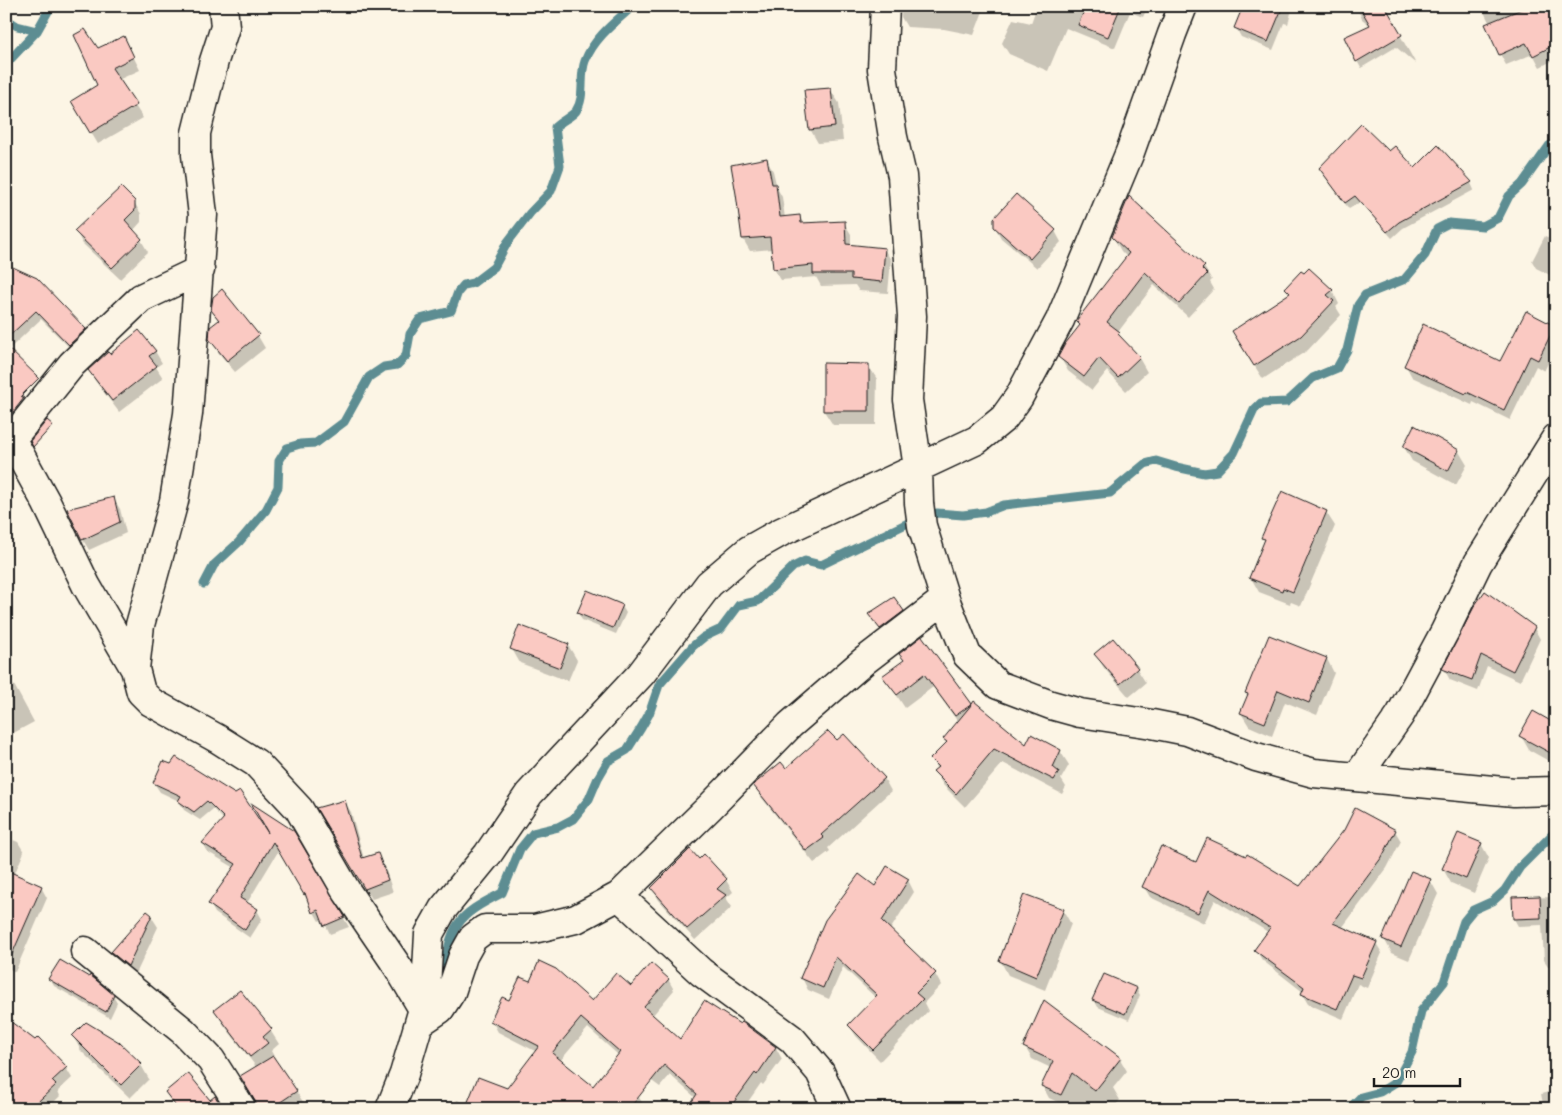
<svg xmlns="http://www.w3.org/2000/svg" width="1562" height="1115" font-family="Mali,sans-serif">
  <rect width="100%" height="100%" fill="#fcf5e5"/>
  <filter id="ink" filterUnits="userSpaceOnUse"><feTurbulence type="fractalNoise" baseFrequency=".02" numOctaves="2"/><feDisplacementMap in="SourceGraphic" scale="10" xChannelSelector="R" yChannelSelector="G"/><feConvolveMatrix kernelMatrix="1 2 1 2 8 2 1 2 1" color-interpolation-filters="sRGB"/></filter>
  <g filter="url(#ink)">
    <!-- shadow -->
    <path fill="#0003" d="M985,6L974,35L944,29L907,27L901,17L902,6Z
      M1037,6H1148L1143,17L1130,12L1115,48L1066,28L1048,71L1009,54L1002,43L1013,19L1031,23Z
      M1242,6H1293L1288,24L1284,23L1273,50L1241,37L1236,28L1245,7Z
      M1369,6H1384L1416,64L1396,47L1361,68L1357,61L1371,26L1362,19L1359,12Z
      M1481,6H1556V59L1540,67L1533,54L1506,65L1500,54L1490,24Z
      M98,50H130L140,70L118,80L143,118L98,144L72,101L99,86Z
      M830,89L839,103L843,141L818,143L810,129Z
      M1389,153L1415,170L1459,171L1471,183L1474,190L1403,228L1392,238L1360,202L1349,209L1324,175Z
      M766,159L773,171L777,188L782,197L785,218L799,217L804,224L844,223L851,234V246L884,249L891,260L888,293L859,291L855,285L821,286L816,277L781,280L774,269L772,249L750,251L743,239L738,194Z
      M134,202L141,214V222L133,231L141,240L148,252L120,279L82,243L76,231Z
      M995,227L1055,231L1061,242L1037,268L1001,238Z
      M1545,236L1556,241V278L1536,268L1532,261Z
      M1113,237L1204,267L1212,280L1210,282L1214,289L1188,317L1154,285L1118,332L1124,342L1139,358L1147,372L1126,391L1107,371L1092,390L1068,371L1060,357L1127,257L1121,251Z
      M6,265L85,330L90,339L75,353L41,319L6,352Z
      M1286,288L1332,290L1339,304L1336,307L1341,315L1308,350L1263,379L1241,345L1290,294Z
      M222,290L258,336L265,348L235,372L218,352L211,339L219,322L213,310Z
      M1554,327L1556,330V348L1544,371L1536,366L1510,420L1473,402L1472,405L1412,377L1406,366L1500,362Z
      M155,351L162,363L156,367L163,378L119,412L96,382L89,371L109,355Z
      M868,365L877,379L876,425H833L824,411Z
      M1404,447L1458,450L1467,465L1456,485L1412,461Z
      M113,498L120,509L126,533L89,550L83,540Z
      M1326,512L1335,526L1301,606L1291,602L1290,604L1259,592L1251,578L1265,541L1263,537Z
      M622,606L626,613L616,634L582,620L578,613Z
      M903,611L907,618L885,635L874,621Z
      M6,614L11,623L6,626Z
      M1534,628L1540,639L1520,681L1487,666L1478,691L1450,680L1444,669Z
      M1270,637L1327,659L1334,673L1317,715L1285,702L1272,736L1249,726L1241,713L1248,696L1247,693Z
      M922,638L972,706L1026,746L1032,736L1060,751L1069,765L1061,779L1066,787L1062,794L1003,763L965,807L943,785L935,771L937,769L932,760L947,744L944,739L958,722L933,687L905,708L884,676L905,661L901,654Z
      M1113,640L1137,669L1146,683L1129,697L1104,668L1096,654Z
      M568,645L577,660L568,681L520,663L512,649Z
      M14,685L34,722L6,737V689Z
      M1556,726V765L1529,750L1521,736Z
      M164,762L270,839L293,832L349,927L330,934L323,919L319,921L279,850L247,903L257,910L262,919L250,938L215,913L210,904L235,868L208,852L203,843L224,820L213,809L200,820L184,810L179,801L160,792L154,783Z
      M786,770L884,778L891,791L828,848L830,851L814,863L762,798L755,785Z
      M344,801L351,812L364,859L377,854L384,865L393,892L372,899L318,809Z
      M1395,831L1401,841L1387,868L1342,928L1376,943L1382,953L1367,988L1358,984L1343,1019L1308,1004L1302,994L1303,992L1262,960L1256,950L1268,932L1215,900L1204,923L1150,897L1144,887L1196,863L1301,888Z
      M6,837L18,842L24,852L14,875L41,887L47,898L15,972L6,967Z
      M1481,844L1489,858L1474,893L1451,883L1443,869Z
      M704,856L726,880L733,892L726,898L732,907L695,940L659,900L652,888Z
      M908,880L914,892L890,930L935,974L941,985L924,1003L928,1011L880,1061L856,1036L849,1025L876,998L843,967L829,999L808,990L802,978L875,888Z
      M1430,880L1438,894L1409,960L1392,953L1384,939Z
      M1556,897V966H1548L1544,960L1542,925L1518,926L1514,919L1513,898Z
      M1063,910L1071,924L1045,990L1008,975L1000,960Z
      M151,916L158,927L135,976L119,963L112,952Z
      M50,979L113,996L117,1003L110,1018L54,986Z
      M668,979L674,990L652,1016L680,1041L741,1026L742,1023L776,1048L782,1059L763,1085L761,1083L743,1109H694L696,1098L670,1075L660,1087L625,1061L588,1028L560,1061L593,1087L638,1096L645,1107L644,1109H453L457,1100L468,1105L507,1089L537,1052L498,1032L492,1021L509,1002H592L631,987Z
      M1136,988L1140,995L1129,1020L1098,1007L1094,1000Z
      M216,1011L270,1030L279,1044L271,1051L275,1058L274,1059L308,1109H259L257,1068L224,1025Z
      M73,1036L141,1065L149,1079L130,1098L81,1051Z
      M1025,1047L1120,1059L1127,1071L1113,1088L1120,1100L1113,1109H1072L1049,1098L1042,1085L1051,1068L1032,1059Z
      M66,1068L72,1078L58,1091L60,1096L47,1109H6Z
      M1556,1090V1109H1544L1541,1094Z"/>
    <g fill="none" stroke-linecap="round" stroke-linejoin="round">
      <!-- stream -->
      <path stroke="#5d8d92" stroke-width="9" d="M6,19L17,26L37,31
        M6,64L37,31L51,6
        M204,584L214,565L239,542L266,510L278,487L279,461L287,448L300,444L316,443L344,422L369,377L384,367L397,365L406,356L410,334L420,319L451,311L458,292L464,285L473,283L494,267L507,243L530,213L551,191L560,166L555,127C561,121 571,117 576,111C586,96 579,77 585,61C594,38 615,22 633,6
        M444,977C450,925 456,916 502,893L520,849L533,833L558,827L573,819L589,799L598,778L608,761L627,750L641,728L649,714L659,685L693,646L704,637L721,629L739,605L758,601L793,567L805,561L821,565L910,522L937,513L963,515L986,512L1004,505L1110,493L1145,464L1156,461L1176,467L1204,473L1217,471L1234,453L1254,410L1261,403L1287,402L1313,378L1337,368L1347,350L1358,305L1365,295L1405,279L1425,255L1437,229L1449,223L1483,226L1498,218L1509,196L1522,184L1549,146L1556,142
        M1349,1109L1361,1097L1380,1092L1396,1082L1412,1052L1421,1011L1444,982L1464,921L1473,910L1493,901L1505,890L1520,867L1556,831"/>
    </g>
    <!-- building -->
    <path fill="#fac9c2" stroke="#1c1c1c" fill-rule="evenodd" d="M1086,6H1121L1108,37L1078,25Z
      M1243,6H1283L1268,42L1234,28Z
      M1359,6H1385L1402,35L1356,62L1344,37L1370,25Z
      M1529,6H1556V44L1533,56L1526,43L1499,55L1485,24Z
      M85,29L98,48L124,36L134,57L112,68L137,105L90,133L71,101L97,85L74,35Z
      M831,88L835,127L809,130L804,90Z
      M1361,124L1389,151L1395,146L1415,168L1438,145L1472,182L1399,222L1387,232L1355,196L1345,203L1319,168Z
      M767,158L772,184H776L780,217L800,215L801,223L845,221L846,244L885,248L882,282L851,279V274H813V265L773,269L770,237L742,239L736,194L731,165Z
      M121,187L135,201V210L125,220L142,239L112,268L74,231Z
      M1016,194L1056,230L1030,259L994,227V218Z
      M1129,196L1205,266L1202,269L1207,274L1179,304L1145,272L1107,322L1120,332L1118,334L1140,357L1118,378L1099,358L1084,377L1058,357L1065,344L1080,325L1076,321L1129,253L1112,237Z
      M6,264L37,278L86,329L69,345L36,311L6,339Z
      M1309,268L1333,290L1327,295L1334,301L1301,336L1254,366L1232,331L1290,293L1285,288L1301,271L1304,273Z
      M222,289L259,335L227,361L209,339L210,327L219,320L211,310L213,297Z
      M1526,311L1555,326L1538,360L1530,356L1504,410L1467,392L1466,394L1404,366L1423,324L1500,361Z
      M139,330L156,351L149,356L157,366L112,401L88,370L108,352L110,354Z
      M6,346L39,378L21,396L24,398L6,421Z
      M823,363L869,364V411H823Z
      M47,420L53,425L33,447L30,441Z
      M1414,425L1459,450L1448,471L1403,447Z
      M1282,491L1327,511L1293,592L1283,588L1282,591L1249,578L1265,539L1261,538Z
      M114,497L120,522L82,540L67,509Z
      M587,590L623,605L613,628L577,613Z
      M1485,591L1535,627L1513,671L1481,655L1472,680L1442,669L1475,605Z
      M894,597L904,611L880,629L868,614Z
      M519,625L569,644L560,668L510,649Z
      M1269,635L1327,658L1309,703L1278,690L1265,723L1240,713L1248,694L1245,693Z
      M922,636L972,704L974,701L1026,744L1031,734L1061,750L1053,767L1059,772L1054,780L994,749L956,794L933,771L938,767L930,759L947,742L943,739L972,704L955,716L924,674L897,695L882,676L904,660L899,654Z
      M1113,638L1138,668L1120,684L1094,654Z
      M1533,711L1556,724V756L1519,736Z
      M828,731L837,740L844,734L885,778L821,835L824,838L806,851L753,785L781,762L786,768Z
      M176,757L235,794L240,791L268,833L251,803L294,831L345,917L324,926L318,910L312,913L305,893L304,895L273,842L240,898L258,909L245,930L208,904L236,864L202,843L224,818L207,801L194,812L178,801L181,796L153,783L163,761L171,764Z
      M345,800L362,858L378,853L388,880L365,889L367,893L316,808Z
      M1355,808L1396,830L1382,857L1333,923L1377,942L1361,978L1352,975L1337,1009L1301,994L1304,987L1254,950L1270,928L1209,890L1198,913L1142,887L1161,846L1196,862L1207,838L1246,856L1247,854L1300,886L1344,830Z
      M1458,833L1482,843L1466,879L1442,869Z
      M690,849L699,859L704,854L727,879L717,889L726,895L687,929L651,888Z
      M887,866L909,879L882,921L936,973L916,993L923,999L873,1050L848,1025L877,995L836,957L823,988L800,978L825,920L859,874L875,886Z
      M6,870L42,886L6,968Z
      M1411,871L1431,879L1401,947L1382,939Z
      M1024,894L1064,909L1036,977L999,961Z
      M1540,896L1541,918L1513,919L1512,897Z
      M147,911L152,915L128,966L111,952Z
      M60,960L89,977L90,975L114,995L106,1012L48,979Z
      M539,961L556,969L592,1001L616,973L631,986L651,963L669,979L644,1007L680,1039L704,1001L740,1024L742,1022L776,1047L757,1075L755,1073L729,1109H687L697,1094L664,1065L629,1109H465L478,1077L507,1088L539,1046L490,1021L502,997L509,1000L520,977L530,981ZM581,1018L620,1052L593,1086L552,1053Z
      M1104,974L1137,988L1125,1014L1092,1000Z
      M240,990L272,1029L263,1037L268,1043L250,1057L214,1010Z
      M1044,1000L1121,1058L1095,1091L1072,1073L1061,1095L1041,1086L1053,1061L1023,1047Z
      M6,1018L35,1040L38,1037L67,1067L52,1081L56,1085L30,1109H6Z
      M86,1022L119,1042L142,1064L121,1085L72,1036Z
      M273,1056L297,1091L270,1109H258L255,1101L240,1076Z
      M188,1073L210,1100L215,1096L223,1109H178L165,1092Z"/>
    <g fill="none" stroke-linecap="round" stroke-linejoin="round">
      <!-- minor casing -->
      <g stroke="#1c1c1c" stroke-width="31">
        <path id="minor" d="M223,6L225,27L214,61L196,133V155L203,215L188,414L174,501L140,625L135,669L141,692L151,702L218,739L256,763L299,809L347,892L398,967L423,1009
          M885,6L882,69L893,137L902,176L912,316L908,400L918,468L919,503L922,526L945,599L967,655L998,685L1051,705L1080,713L1152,724L1187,731L1256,757L1314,773L1514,792L1556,791
          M12,440L46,502L86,585L135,669
          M6,446L72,364L141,298L200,270
          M1357,777L1400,715L1445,631L1478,563L1556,438
          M619,896L701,972L792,1039L820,1072L837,1109
          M85,951L183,1031L211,1060L242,1109
          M419,1023L440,1009L451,992L463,956L473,938L485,929H534L576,919L619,896L710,807L790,725L864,661L945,599
          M390,1109L404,1074L423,1009L426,988L429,934L443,909L488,854L529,794L641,674L709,584L749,550L781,532L977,440L1004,418L1019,397L1060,320L1130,152L1172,34L1183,6"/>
      </g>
      <!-- minor -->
      <use href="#minor" stroke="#fcf5e5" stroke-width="28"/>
    </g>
  </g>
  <!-- margin -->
  <rect width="1562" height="1115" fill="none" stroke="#fcf5e5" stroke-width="25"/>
  <rect x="12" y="12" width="1537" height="1090" fill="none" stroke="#1c1c1c" stroke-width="2" filter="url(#ink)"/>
  <!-- scale -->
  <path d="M1374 1078v8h86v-8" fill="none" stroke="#1c1c1c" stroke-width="2.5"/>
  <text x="1382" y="1078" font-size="15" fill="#1c1c1c" stroke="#fcf5e5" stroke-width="4" paint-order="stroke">20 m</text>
</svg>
